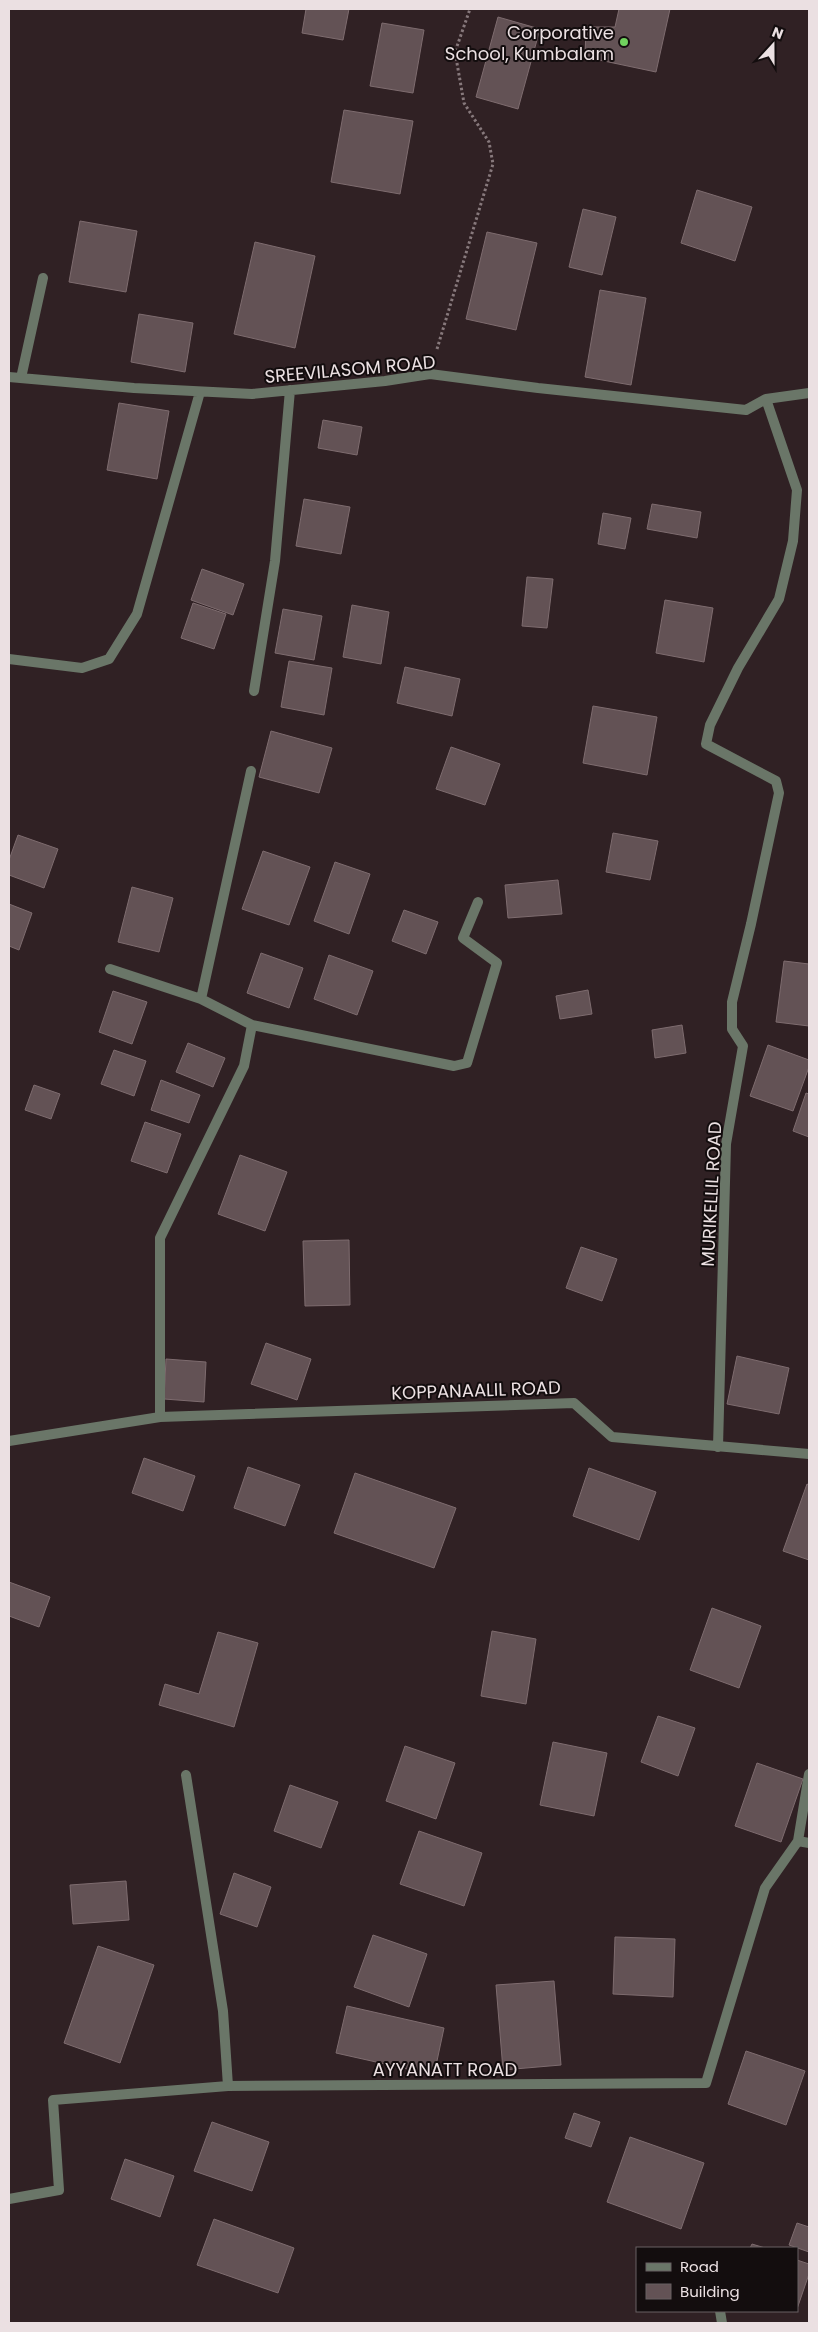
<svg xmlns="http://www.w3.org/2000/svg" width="818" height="2332" font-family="Poppins,sans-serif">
  <rect width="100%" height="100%" fill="#302124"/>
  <!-- building -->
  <path fill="#635255" stroke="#7e6c6f" d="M306,9H349L343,40L302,33Z
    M619,9H670L656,72L585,57L586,27H615Z
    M498,17L540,29L518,109L476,97Z
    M382,23L424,30L413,93L370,86Z
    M344,110L413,121L400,194L331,182Z
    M697,190L752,207L735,261L681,243Z
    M583,209L616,217L602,275L569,267Z
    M80,221L137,231L126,292L69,282Z
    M487,232L537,243L516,330L466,319Z
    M255,242L315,256L295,348L234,334Z
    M600,290L646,298L631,385L585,377Z
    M139,314L193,323L185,372L131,362Z
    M119,403L169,411L157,479L107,470Z
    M323,420L362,427L357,455L318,448Z
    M304,499L350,507L341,554L296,546Z
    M652,504L701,512L697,538L647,529Z
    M603,513L631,518L625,549L598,544Z
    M202,569L244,584L233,615L191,600Z
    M527,577L553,579L547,628L522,626Z
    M665,600L713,608L704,662L656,653Z
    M193,603L226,614L214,649L181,638Z
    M352,605L389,612L381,664L343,657Z
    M283,609L322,616L314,660L275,653Z
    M289,661L332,668L324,715L281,707Z
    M405,667L460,679L452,716L397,703Z
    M593,706L657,717L647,775L583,763Z
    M271,731L332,748L319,793L259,777Z
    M451,747L500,764L485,805L436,789Z
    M613,833L658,841L650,880L606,872Z
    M18,835L58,849L44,888L9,875V860Z
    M263,851L310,867L289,925L242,909Z
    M335,862L370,874L349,934L314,921Z
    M558,880L562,914L508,918L505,885Z
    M132,887L173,898L159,952L118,942Z
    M9,904L32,913L19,950L9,946Z
    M404,910L438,922L426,954L392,941Z
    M261,953L303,968L289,1008L247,993Z
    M329,955L373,971L357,1015L314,999Z
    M784,961L809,964V1026L776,1022Z
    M588,990L592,1014L560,1019L556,996Z
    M113,991L147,1002L132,1044L99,1032Z
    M682,1025L686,1053L655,1058L652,1030Z
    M188,1043L225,1058L213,1087L176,1072Z
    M768,1045L809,1060V1067L793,1111L750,1096Z
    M114,1050L146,1061L134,1096L101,1084Z
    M161,1080L200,1095L189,1123L151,1110Z
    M34,1085L60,1094L51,1119L25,1110Z
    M806,1093L809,1094V1137L793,1131Z
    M145,1122L181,1134L167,1173L131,1161Z
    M240,1155L287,1172L265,1231L218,1214Z
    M349,1240L350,1305L305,1306L303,1241Z
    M581,1247L617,1259L602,1301L566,1288Z
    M266,1343L311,1359L297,1400L251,1384Z
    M737,1356L789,1368L779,1414L727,1404Z
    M166,1359L206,1362L204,1402L164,1399Z
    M144,1458L195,1476L183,1511L132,1493Z
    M248,1467L300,1485L285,1526L234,1508Z
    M589,1468L656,1492L639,1540L573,1516Z
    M355,1473L456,1508L434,1568L334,1533Z
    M807,1484L809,1485V1560L783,1551Z
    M9,1582L50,1597L39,1627L9,1616Z
    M712,1608L761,1626L739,1688L690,1670Z
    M492,1631L536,1639L526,1704L481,1696Z
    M218,1632L258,1643L234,1727L159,1705L165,1684L199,1694Z
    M658,1716L695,1728L678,1776L641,1762Z
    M553,1742L607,1753L594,1816L540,1805Z
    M405,1746L455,1763L436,1819L386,1801Z
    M757,1763L803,1779L781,1842L735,1826Z
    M290,1785L338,1802L321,1848L274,1831Z
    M419,1831L482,1853L464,1906L400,1884Z
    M234,1873L271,1887L257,1927L220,1914Z
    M126,1881L129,1920L73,1924L70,1885Z
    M373,1935L427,1954L409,2007L354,1987Z
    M615,1937L675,1939L673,1997L613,1994Z
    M98,1946L154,1965L120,2063L64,2043Z
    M554,1981L561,2065L503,2070L496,1985Z
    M347,2006L444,2028L434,2075L336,2053Z
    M746,2051L805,2071L786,2125L728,2104Z
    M574,2113L600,2122L591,2147L565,2138Z
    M212,2122L269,2142L252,2191L194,2171Z
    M630,2137L704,2163L681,2229L607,2202Z
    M125,2159L174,2176L160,2217L111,2199Z
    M214,2219L294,2248L278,2293L197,2265Z
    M797,2223L809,2227V2252L789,2245Z
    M752,2244L765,2248H750Z
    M797,2260L809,2264V2274L797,2309Z"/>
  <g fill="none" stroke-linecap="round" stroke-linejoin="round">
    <!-- path -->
    <path stroke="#87797c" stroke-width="3" stroke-dasharray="2.5 2.5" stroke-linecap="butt" d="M437,349L493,164L489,142L464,103L455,52L470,9"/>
    <!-- street -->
    <path stroke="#6a7668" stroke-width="10" d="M9,377L134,388L252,394L385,381L430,374L538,388L746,410L766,399L809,393
      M21,378L43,278
      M9,659L82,668L109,659L137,614L200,392
      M254,691L275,561L290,390
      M110,969L201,999L252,1025L244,1066L160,1238V1417
      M201,999L251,771
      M252,1025L454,1066L467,1063L497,963L463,938L478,902
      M9,1441L160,1417L574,1403L612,1437L809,1454
      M718,1447L726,1144L743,1046L732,1029V1002L751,924L779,793L776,781L706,744L710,725L738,668L779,599L793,541L797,490L766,399
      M186,1775L223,2011L228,2086
      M798,1841L809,1774
      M9,2199L59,2190L53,2100L228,2086L706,2083L765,1888L798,1841L809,1843
      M720,2311L722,2323"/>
  </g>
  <!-- markers -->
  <circle fill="#71d25e" stroke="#130d0e" stroke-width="2" cx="624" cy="42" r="5"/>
  <g text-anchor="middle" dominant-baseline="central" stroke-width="4" stroke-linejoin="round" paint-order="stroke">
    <!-- poi labels -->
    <g font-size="18" fill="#ebe0e2" stroke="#130d0e" text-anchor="end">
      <text x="614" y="32">Corporative<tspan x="614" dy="21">School, Kumbalam</tspan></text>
    </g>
    <!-- street labels -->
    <g font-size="18" fill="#ebe0e2" stroke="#130d0e">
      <text transform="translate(350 369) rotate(-5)">SREEVILASOM ROAD</text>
      <text transform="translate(711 1194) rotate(-87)">MURIKELLIL ROAD</text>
      <text transform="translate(476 1390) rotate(-2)">KOPPANAALIL ROAD</text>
      <text x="445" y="2069">AYYANATT ROAD</text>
    </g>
  </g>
  <!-- border -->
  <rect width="818" height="2332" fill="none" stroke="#ebe0e2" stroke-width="20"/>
  <!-- legend -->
  <rect x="636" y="2247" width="162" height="65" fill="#130d0e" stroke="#696163"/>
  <rect x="646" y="2263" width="25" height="8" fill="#6a7668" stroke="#696163"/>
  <text x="680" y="2272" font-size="15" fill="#ebe0e2">Road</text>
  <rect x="646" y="2284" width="25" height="15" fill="#635255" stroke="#696163"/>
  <text x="680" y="2297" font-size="15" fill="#ebe0e2">Building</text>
  <!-- north arrow -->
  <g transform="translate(773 45) rotate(21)" stroke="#130d0e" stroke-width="4" paint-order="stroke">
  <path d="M0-4L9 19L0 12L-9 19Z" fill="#ebe0e2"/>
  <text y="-8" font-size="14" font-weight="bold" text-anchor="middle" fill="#ebe0e2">N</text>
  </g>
</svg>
